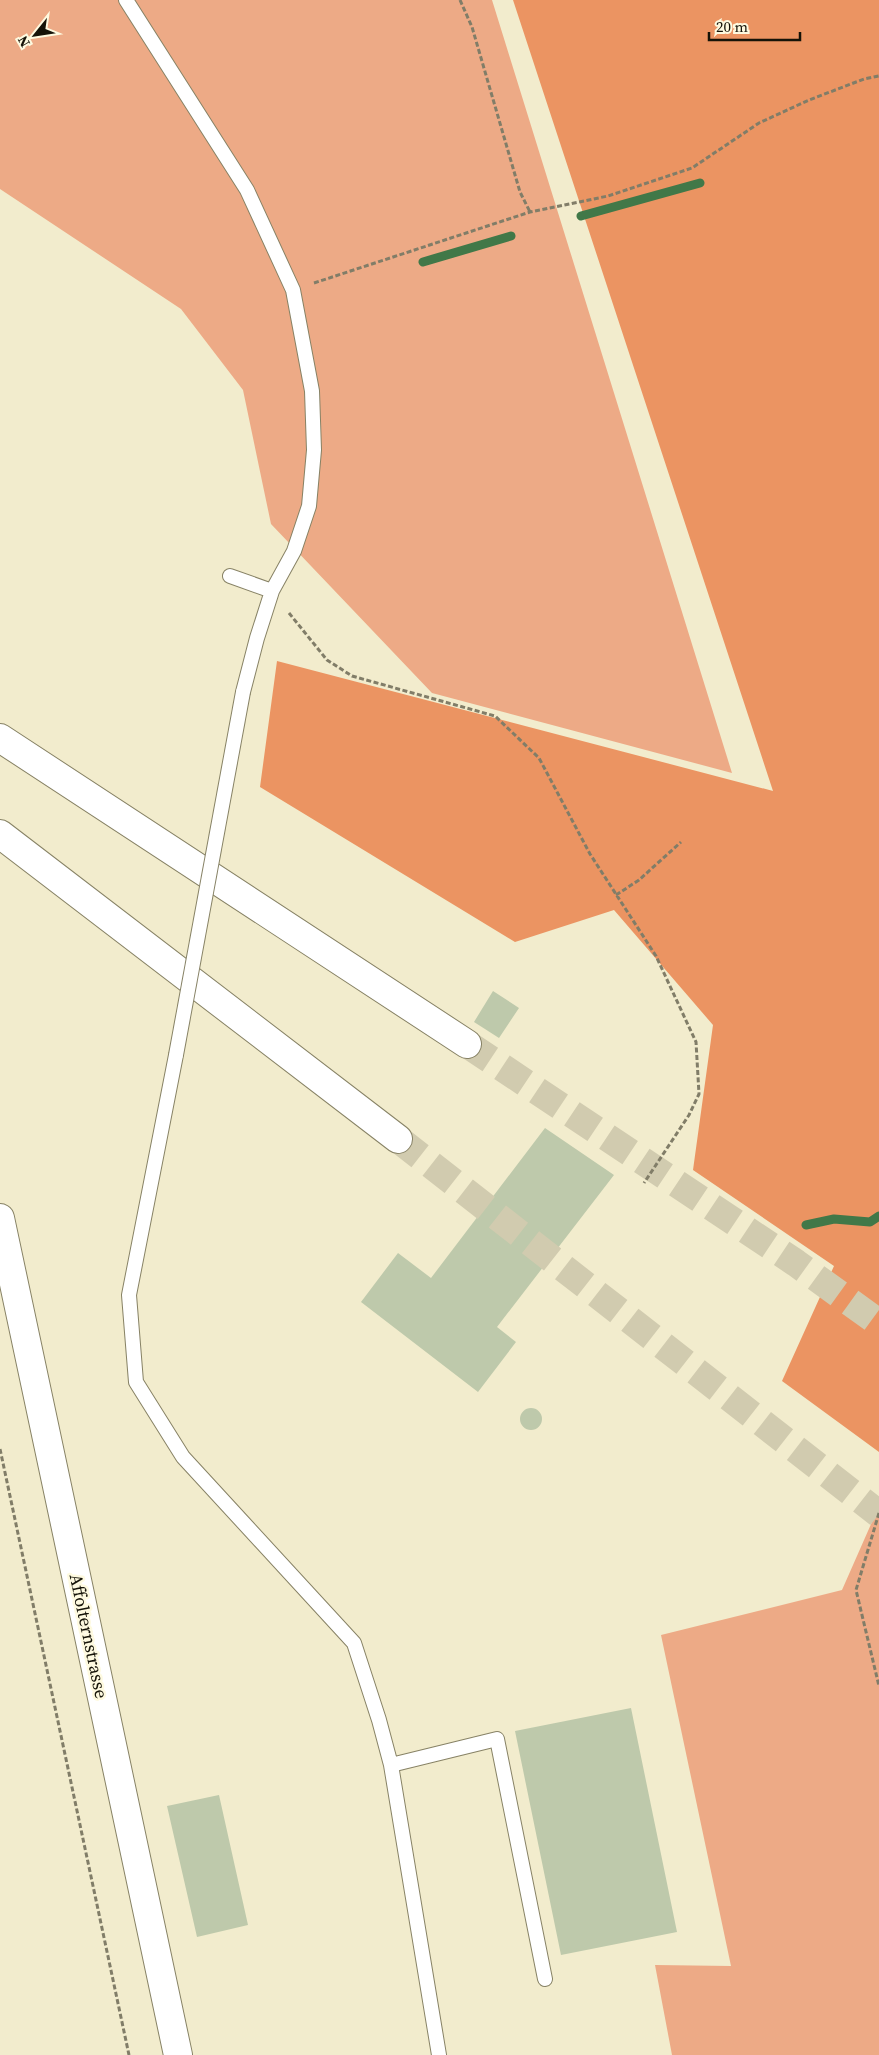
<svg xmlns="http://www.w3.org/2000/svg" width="879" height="2055" font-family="'Source Serif 4',serif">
  <rect width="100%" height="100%" fill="#f2eccd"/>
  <!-- green -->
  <path fill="#edaa86" d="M0,0H492L732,773L432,693L271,524L243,390L181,309L0,189Z
    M879,1506V2055H672L655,1965L731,1966L661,1635L842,1590Z"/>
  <!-- forest -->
  <path fill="#eb9462" d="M513,0H879V1452L782,1381L834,1266L693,1170L713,1025L614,910L515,942L260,787L277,661L773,791Z"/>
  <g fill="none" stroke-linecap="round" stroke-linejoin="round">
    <!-- stream -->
    <path stroke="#417848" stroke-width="9" d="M581,216L700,183
      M423,262L511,236
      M806,1225L834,1219L870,1222L879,1216"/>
  </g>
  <!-- building -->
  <path fill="#bec9ab" d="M493,991L519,1008L499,1038L474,1022Z
    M545,1128L614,1175L497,1327L516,1342L478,1392L361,1302L398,1253L431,1278Z
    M520 1419a11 11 0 1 1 22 0a11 11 0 1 1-22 0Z
    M631,1708L677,1932L561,1955L515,1731Z
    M219,1795L248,1925L197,1937L167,1806Z"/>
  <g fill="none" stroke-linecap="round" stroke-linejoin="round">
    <!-- highway-tunnel -->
    <path stroke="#d1cbaf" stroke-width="28" stroke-dasharray="28 14" stroke-linecap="butt" d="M467,1044L796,1263L879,1323
      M398,1139L879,1514"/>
    <!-- lane casing -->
    <g stroke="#878265" stroke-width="16">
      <path id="lane" d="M126,0L247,190L293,290L312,391L314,450L309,506L294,551L272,591L257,638L243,692
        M230,576L272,591
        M176,1055L129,1295L136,1382L183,1457L354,1643L379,1720L391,1765L439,2055
        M391,1765L497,1739L545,1979"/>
    </g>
    <!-- secondary casing -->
    <g stroke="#878265" stroke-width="30">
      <path id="secondary" d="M0,1218L178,2055"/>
    </g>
    <!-- highway casing -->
    <g stroke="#878265" stroke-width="30">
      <path id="highway" d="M0,738L467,1044
        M0,834L398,1139"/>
    </g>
    <!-- path -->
    <path stroke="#817d68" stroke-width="3" stroke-dasharray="5 2.5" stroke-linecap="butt" d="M460,0L472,27L520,192L530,212
      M314,283L530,212L608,196L692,168L759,123L809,100L864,79L879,76
      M289,613L327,660L352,676L495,716L539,758L590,854L656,956L696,1042L699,1094L689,1115L644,1183
      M616,895L639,880L681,842
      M0,1449L129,2055
      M879,1513L856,1590L879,1686"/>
    <!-- lane -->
    <use href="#lane" stroke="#fff" stroke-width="14"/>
    <!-- secondary -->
    <use href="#secondary" stroke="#fff" stroke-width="28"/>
    <!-- highway -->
    <use href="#highway" stroke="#fff" stroke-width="28"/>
    <!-- lane-bridge casing -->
    <g stroke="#878265" stroke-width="16" stroke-linecap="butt">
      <path id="lane-bridge" d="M176,1055L243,692"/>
    </g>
    <!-- lane-bridge -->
    <use href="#lane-bridge" stroke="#fff" stroke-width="14"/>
  </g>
  <g text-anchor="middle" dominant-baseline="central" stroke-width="5" stroke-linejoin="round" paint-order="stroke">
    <!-- street labels -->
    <g font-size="18" fill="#151308" stroke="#fefae0">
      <text transform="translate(89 1636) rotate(78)">Affolternstrasse</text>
    </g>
  </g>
  <!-- north arrow -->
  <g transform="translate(35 35) rotate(240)" stroke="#fefae0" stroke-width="4" paint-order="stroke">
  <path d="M0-4L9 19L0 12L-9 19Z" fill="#151308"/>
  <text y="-8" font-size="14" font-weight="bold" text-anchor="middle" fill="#151308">N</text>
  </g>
  <!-- scale -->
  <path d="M709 32v8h91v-8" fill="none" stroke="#151308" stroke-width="2.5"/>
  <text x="716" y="32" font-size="15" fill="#151308" stroke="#fefae0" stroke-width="4" paint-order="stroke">20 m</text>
</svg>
